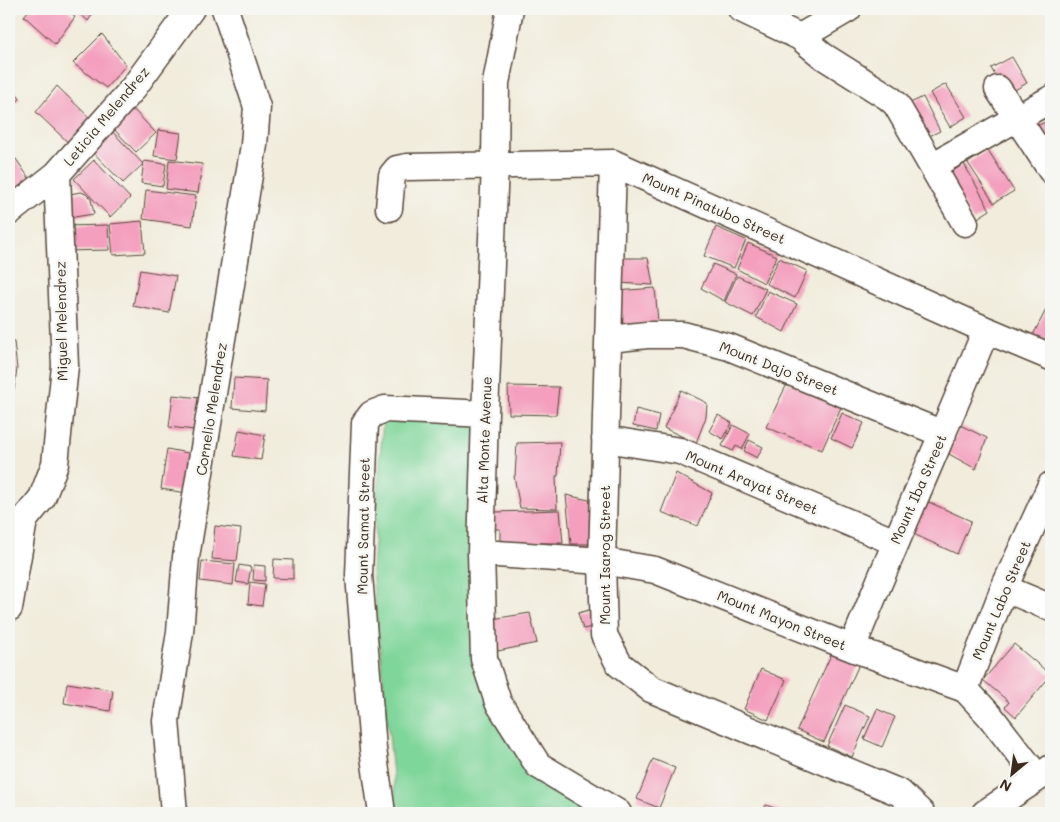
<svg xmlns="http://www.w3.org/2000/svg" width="1060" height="822" font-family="Mali,sans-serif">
  <rect width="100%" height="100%" fill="#f6f6f2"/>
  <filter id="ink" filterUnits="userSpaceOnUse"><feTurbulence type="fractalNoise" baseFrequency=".02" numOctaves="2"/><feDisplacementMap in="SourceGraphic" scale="10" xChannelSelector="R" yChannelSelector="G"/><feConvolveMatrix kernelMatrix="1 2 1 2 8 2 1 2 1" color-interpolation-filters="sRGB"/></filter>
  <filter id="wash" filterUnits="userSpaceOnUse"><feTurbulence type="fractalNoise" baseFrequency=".0096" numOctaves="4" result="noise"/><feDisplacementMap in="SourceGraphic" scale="20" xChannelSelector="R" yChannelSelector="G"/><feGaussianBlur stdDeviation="1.12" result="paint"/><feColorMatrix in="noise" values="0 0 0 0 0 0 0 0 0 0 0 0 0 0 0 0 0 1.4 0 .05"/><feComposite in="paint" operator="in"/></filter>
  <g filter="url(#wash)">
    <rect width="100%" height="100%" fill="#f1ecdb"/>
    <!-- green -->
    <path fill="#7fd69a" stroke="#5d805c" d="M480,419L490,708L598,813H397L372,571L383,420Z"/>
    <g id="blocks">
      <!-- building -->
      <path fill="#f49fbd" d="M30,9H67L75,17L55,44L24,16Z
        M75,9H96L88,21Z
        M102,34L126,65L106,88L73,63Z
        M1012,57L1027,83L1006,95L991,68Z
        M9,83L20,99L9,109Z
        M946,84L966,117L950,127L930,93Z
        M57,86L95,123L72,146L36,112Z
        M923,97L940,131L923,139L906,105Z
        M129,105L156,133L136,152L109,124Z
        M1050,120L1051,123V154L1034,127Z
        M108,127L143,164L123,183L88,147Z
        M158,130L181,133L177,159L154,156Z
        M988,150L1014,191L994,203L968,163Z
        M9,153L16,159L35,187L9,211Z
        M94,160L130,198L110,217L74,179Z
        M169,160L202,164L198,193L166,189Z
        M144,161L166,164L163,186L141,183Z
        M964,164L990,210L973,221L947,175Z
        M146,190L196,196L192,226L143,219Z
        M81,192L86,194L91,199L94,214L68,218L64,195Z
        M142,221L145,253L113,255L110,224Z
        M108,225L109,250L65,251L64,226Z
        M716,227L746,240L734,268L704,256Z
        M748,243L777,256L764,283L737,269Z
        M617,258H648L653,285L618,283Z
        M779,258L807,271L795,298L767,284Z
        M713,264L736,274L724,301L701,288Z
        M140,270L176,276L169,313L133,306Z
        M737,276L766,289L753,316L725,302Z
        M655,288L658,322L620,326L617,291Z
        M768,291L797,304L784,332L756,317Z
        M1051,300V345L1033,335Z
        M9,342H14L17,369L14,390L9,389Z
        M234,378L267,380L265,411L232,408Z
        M788,382L842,405L822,450L766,427Z
        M508,386L559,387L556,415L509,414Z
        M681,390L707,403L706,417L696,443L664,428Z
        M173,395L200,398L195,430L169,427Z
        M636,409L659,415L656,431L633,426Z
        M842,413L864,423L852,448L831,438Z
        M718,415L732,423L723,439L709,431Z
        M733,425L750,434L742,449L736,446L733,451L722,446Z
        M960,425L987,438L976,469L949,454Z
        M239,430L265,435L261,460L234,456Z
        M749,440L763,447L757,458L744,451Z
        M560,442L558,476H556L557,509L520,508L514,476H515L517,443Z
        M167,449L193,454L187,493L161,489Z
        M676,473L712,493L698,526L661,512Z
        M566,495L598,502V544H571Z
        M922,499L971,521L957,554L907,531Z
        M560,510L563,543H500V529H495V512Z
        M215,526L241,529L237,561L212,559Z
        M274,559L293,560V579L273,578Z
        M202,561L235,564L233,585L200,581Z
        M239,565L251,567L248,584L236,582Z
        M254,565L265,566V581L253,580Z
        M250,582L265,584L262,606L248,604Z
        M593,609L597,626L583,629L578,613Z
        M530,613L537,643L498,651L492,619Z
        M1014,644L1051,675L1016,717L1005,707L1009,702L983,680Z
        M834,648L861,660L824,742L797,730Z
        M761,669L786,680L768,720L744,709Z
        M67,683L113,690L110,711L64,703Z
        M845,705L870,716L852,757L827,746Z
        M877,709L895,717L882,747L864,739Z
        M653,759L675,768L659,808L637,799Z
        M766,805L787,813H762Z"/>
    </g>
  </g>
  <g filter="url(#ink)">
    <use href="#blocks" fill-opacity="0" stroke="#56473a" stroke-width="1"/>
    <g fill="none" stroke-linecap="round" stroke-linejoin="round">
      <!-- minor casing -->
      <g stroke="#56473a" stroke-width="29">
        <path id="minor" d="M510,9L496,83L495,164L485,414L481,553L484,659L498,702L538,765L618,813
          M741,9L800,37L823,56L888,97L896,104L965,223
          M800,37L848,9
          M998,89L1051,170
          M613,163L602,561L604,635L619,664L651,689L900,793L921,813
          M932,166L1051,99
          M389,208L392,175L397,169L407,167L613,163L986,330L1051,357
          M9,212L57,174L131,91L191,9
          M609,339L647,335H683L729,347L943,434
          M605,439L680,451L895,542
          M481,553L602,561L655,570L852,648L965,689L990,716L1038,778
          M1004,588L1051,608
          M9,608L24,520L42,498L55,464L65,366L57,174
          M852,648C895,542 942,437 986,330
          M965,689L1004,588L1051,485
          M174,813L166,721L180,632L186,557L254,145L257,107L225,9
          M382,813L373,749L359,575L365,423L372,414L385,409L485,414
          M985,813L1038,778L1051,768"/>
      </g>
      <!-- minor -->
      <use href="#minor" stroke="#fff" stroke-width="26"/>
    </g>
  </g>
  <g text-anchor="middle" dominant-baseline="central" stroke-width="5" stroke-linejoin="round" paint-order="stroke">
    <!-- street labels -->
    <g font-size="14" fill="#3b2a1e" stroke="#f6f6f2">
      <text transform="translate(106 116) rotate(-50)">Leticia Melendrez</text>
      <text transform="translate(714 208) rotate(24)">Mount Pinatubo Street</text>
      <text transform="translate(61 321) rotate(-91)">Miguel Melendrez</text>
      <text transform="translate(779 368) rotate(21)">Mount Dajo Street</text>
      <text transform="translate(211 409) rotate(-81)">Cornelio Melendrez</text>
      <text transform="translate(484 440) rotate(-88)">Alta Monte Avenue</text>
      <text transform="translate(752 482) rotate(23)">Mount Arayat Street</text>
      <text transform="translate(918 489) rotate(-66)">Mount Iba Street</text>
      <text transform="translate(363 526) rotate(-89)">Mount Samat Street</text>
      <text transform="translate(604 555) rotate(-90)">Mount Isarog Street</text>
      <text transform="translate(1001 600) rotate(-67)">Mount Labo Street</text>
      <text transform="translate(782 620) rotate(22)">Mount Mayon Street</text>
    </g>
  </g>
  <!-- margin -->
  <rect width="1060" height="822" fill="none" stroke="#f6f6f2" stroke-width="30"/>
  <!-- north arrow -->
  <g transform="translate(1012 774) rotate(209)" stroke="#f6f6f2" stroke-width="4" paint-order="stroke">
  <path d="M0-4L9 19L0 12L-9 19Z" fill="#3b2a1e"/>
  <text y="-8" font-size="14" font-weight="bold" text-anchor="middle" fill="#3b2a1e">N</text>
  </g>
</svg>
